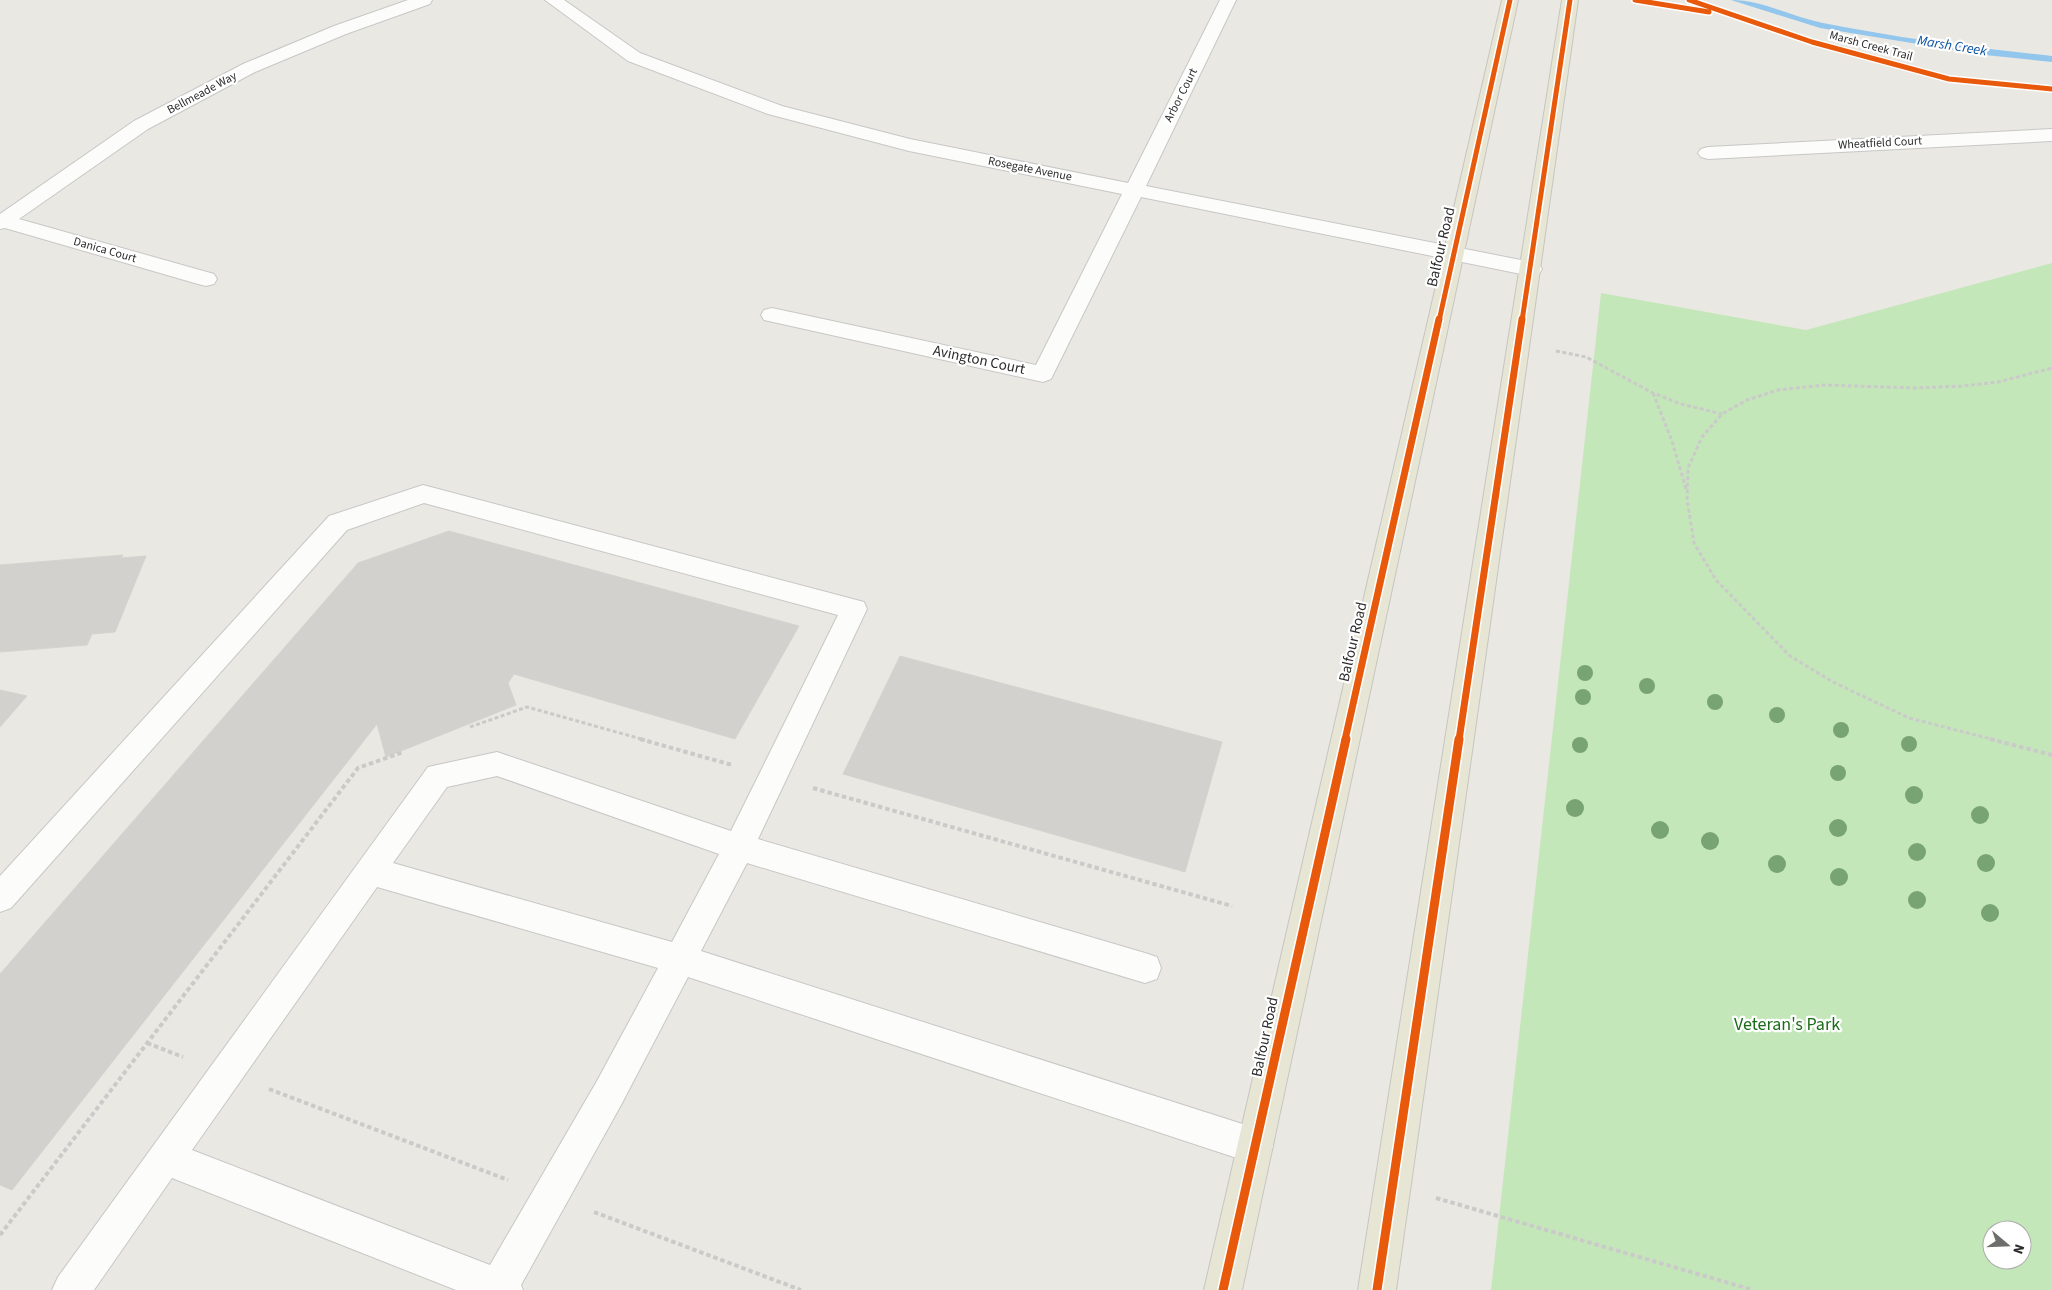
<svg xmlns="http://www.w3.org/2000/svg" width="2052" height="1290" font-family="'Source Sans 3',sans-serif">
  <rect width="100%" height="100%" fill="#eae8e2"/>
  <!-- green -->
  <path fill="#c4e7ba" fill-rule="evenodd" d="M2052,263V1290H1491L1601,293L1806,330ZM1992,1230H2022V1260H1992Z"/>
  <g fill="none" stroke-linecap="round" stroke-linejoin="round">
    <!-- stream -->
    <path fill="#93c6ed" fill-rule="evenodd" d="M1731,0C1763,0 1792,17 1823,23C1899,38 1975,48 2052,56V62L1985,55L1820,28Z"/>
  </g>
  <!-- building -->
  <path fill="#d3d1cd" stroke="#d5d3ce" d="M449,531L799,626L735,739L514,674L508,683L516,705L386,757L377,724L12,1190L0,1185V974L358,563Z
    M123,555L121,558L146,556L115,632L92,634L87,645L0,652V565Z
    M900,656L1222,742L1185,872L843,774Z
    M0,690L27,696L0,727Z"/>
  <g fill="none" stroke-linecap="round" stroke-linejoin="round">
    <!-- minor casing -->
    <g stroke="#c8c7c7" stroke-width="2">
      <path id="minor" d="M408,0H432L430,4L346,34L255,72L148,129L19,219L214,274L217,279L214,284L206,286L198,284L5,228L0,229V214L134,121L243,64L334,26Z
        M545,0H564L640,53L782,106L910,139L1128,183L1220,0H1236L1146,186L1531,262L1539,264L1542,269L1539,274L1531,276L1141,197L1051,379L1043,382L764,320L761,315L764,310L772,308L1036,365L1122,194L909,151L768,114L628,61Z
        M2052,129V141L1708,159L1701,157L1698,153L1701,149L1708,147Z
        M423,485L864,602L867,609L758,839L1145,953L1157,957L1161,968L1157,979L1145,983L747,863L701,951L1255,1128L1268,1133L1273,1146L1268,1159L1255,1164L688,977L621,1105L521,1285L523,1290H456L172,1178L94,1290H52L58,1277L428,767L497,752L731,831L838,615L424,503L347,530L11,908L0,912V876L329,516ZM497,776L719,854L672,942L393,863L447,787ZM377,887L658,968L597,1081L490,1265L192,1150Z"/>
    </g>
    <!-- major casing -->
    <g stroke="#c6c5c2" stroke-width="2">
      <path id="major" d="M1502,0H1518L1242,1290H1204Z
        M1562,0H1578L1396,1290H1358Z"/>
    </g>
    <!-- path-far1 -->
    <path stroke="#cacac9" stroke-width="3" stroke-dasharray="4 2.5" stroke-linecap="butt" d="M1556,351L1586,357L1653,393L1681,404L1722,414
      M1653,393L1672,441L1686,489
      M470,727L527,707L645,740
      M1995,740L1909,718L1833,682L1790,656L1716,580L1694,543L1687,499L1688,468L1702,437L1722,414L1747,400L1778,390L1824,385L1916,388L1963,386L1998,382L2052,368"/>
    <!-- path -->
    <path stroke="#cacac9" stroke-width="4" stroke-dasharray="4.5 3" stroke-linecap="butt" d="M640,739L732,765
      M1990,739L2052,755
      M813,788L1232,906
      M147,1043L183,1057
      M269,1089L508,1180
      M1436,1198L1753,1290
      M594,1212L801,1290
      M0,1235L358,768L403,752"/>
    <!-- minor -->
    <use href="#minor" fill="#fcfcfb" fill-rule="evenodd"/>
    <!-- major -->
    <use href="#major" fill="#e7e6d4" fill-rule="evenodd"/>
    <!-- cycleway-far2 casing -->
    <g stroke="#fff" stroke-width="8">
      <path id="cycleway-far2" d="M1635,0L1709,12
        M1689,0L1812,42L1949,79L2052,89
        M1439,321L1510,0
        M1522,321L1570,0"/>
    </g>
    <!-- cycleway-far1 casing -->
    <g stroke="#fff" stroke-width="10">
      <path id="cycleway-far1" d="M1345,740L1439,319
        M1459,740L1522,319"/>
    </g>
    <!-- cycleway casing -->
    <g stroke="#fff" stroke-width="12">
      <path id="cycleway" d="M1223,1290L1346,739
        M1377,1290L1459,739"/>
    </g>
    <!-- cycleway-far2 -->
    <use href="#cycleway-far2" stroke="#e8590c" stroke-width="5"/>
    <!-- cycleway-far1 -->
    <use href="#cycleway-far1" stroke="#e8590c" stroke-width="7"/>
    <!-- cycleway -->
    <use href="#cycleway" stroke="#e8590c" stroke-width="9"/>
  </g>
  <!-- trees -->
  <g fill="#78a473">
    <circle cx="1585" cy="673" r="8"/>
    <circle cx="1647" cy="686" r="8"/>
    <circle cx="1583" cy="697" r="8"/>
    <circle cx="1715" cy="702" r="8"/>
    <circle cx="1777" cy="715" r="8"/>
    <circle cx="1841" cy="730" r="8"/>
    <circle cx="1909" cy="744" r="8"/>
    <circle cx="1580" cy="745" r="8"/>
    <circle cx="1838" cy="773" r="8"/>
    <circle cx="1914" cy="795" r="9"/>
    <circle cx="1575" cy="808" r="9"/>
    <circle cx="1980" cy="815" r="9"/>
    <circle cx="1838" cy="828" r="9"/>
    <circle cx="1660" cy="830" r="9"/>
    <circle cx="1710" cy="841" r="9"/>
    <circle cx="1917" cy="852" r="9"/>
    <circle cx="1986" cy="863" r="9"/>
    <circle cx="1777" cy="864" r="9"/>
    <circle cx="1839" cy="877" r="9"/>
    <circle cx="1917" cy="900" r="9"/>
    <circle cx="1990" cy="913" r="9"/>
  </g>
  <g text-anchor="middle" dominant-baseline="central" stroke-width="4.5" stroke-linejoin="round" paint-order="stroke">
    <!-- far-street labels -->
    <g font-size="12" fill="#2c2c2c" stroke="#fff">
      <text transform="translate(1871 46) rotate(15)">Marsh Creek Trail</text>
      <text transform="translate(202 93) rotate(-28)">Bellmeade Way</text>
      <text transform="translate(1181 95) rotate(-63)">Arbor Court</text>
      <text transform="translate(1880 143) rotate(-3)">Wheatfield Court</text>
      <text transform="translate(1030 169) rotate(11)">Rosegate Avenue</text>
      <text transform="translate(105 250) rotate(16)">Danica Court</text>
    </g>
    <!-- far-water labels -->
    <g font-size="14" font-style="italic" fill="#0a52a2" stroke="#fff">
      <text transform="translate(1952 46) rotate(9)">Marsh Creek</text>
    </g>
    <!-- street labels -->
    <g font-size="15" fill="#2c2c2c" stroke="#fff">
      <text transform="translate(1441 247) rotate(-77)">Balfour Road</text>
      <text transform="translate(979 360) rotate(12)">Avington Court</text>
      <text transform="translate(1353 642) rotate(-77)">Balfour Road</text>
      <text transform="translate(1265 1037) rotate(-78)">Balfour Road</text>
    </g>
    <!-- near-park labels -->
    <g font-size="18" fill="#1b6c18" stroke="#fff">
      <text x="1787" y="1024">Veteran's Park</text>
    </g>
  </g>
  <!-- north arrow -->
  <g transform="translate(2007 1245) rotate(109)"><circle r="24" fill="#ffffff" stroke="#ababab"/>
  <path d="M0-4L9 19L0 12L-9 19Z" fill="#6e6e6c"/>
  <text y="-8" font-size="14" font-weight="bold" text-anchor="middle" fill="#2c2c2c">N</text>
  </g>
</svg>
